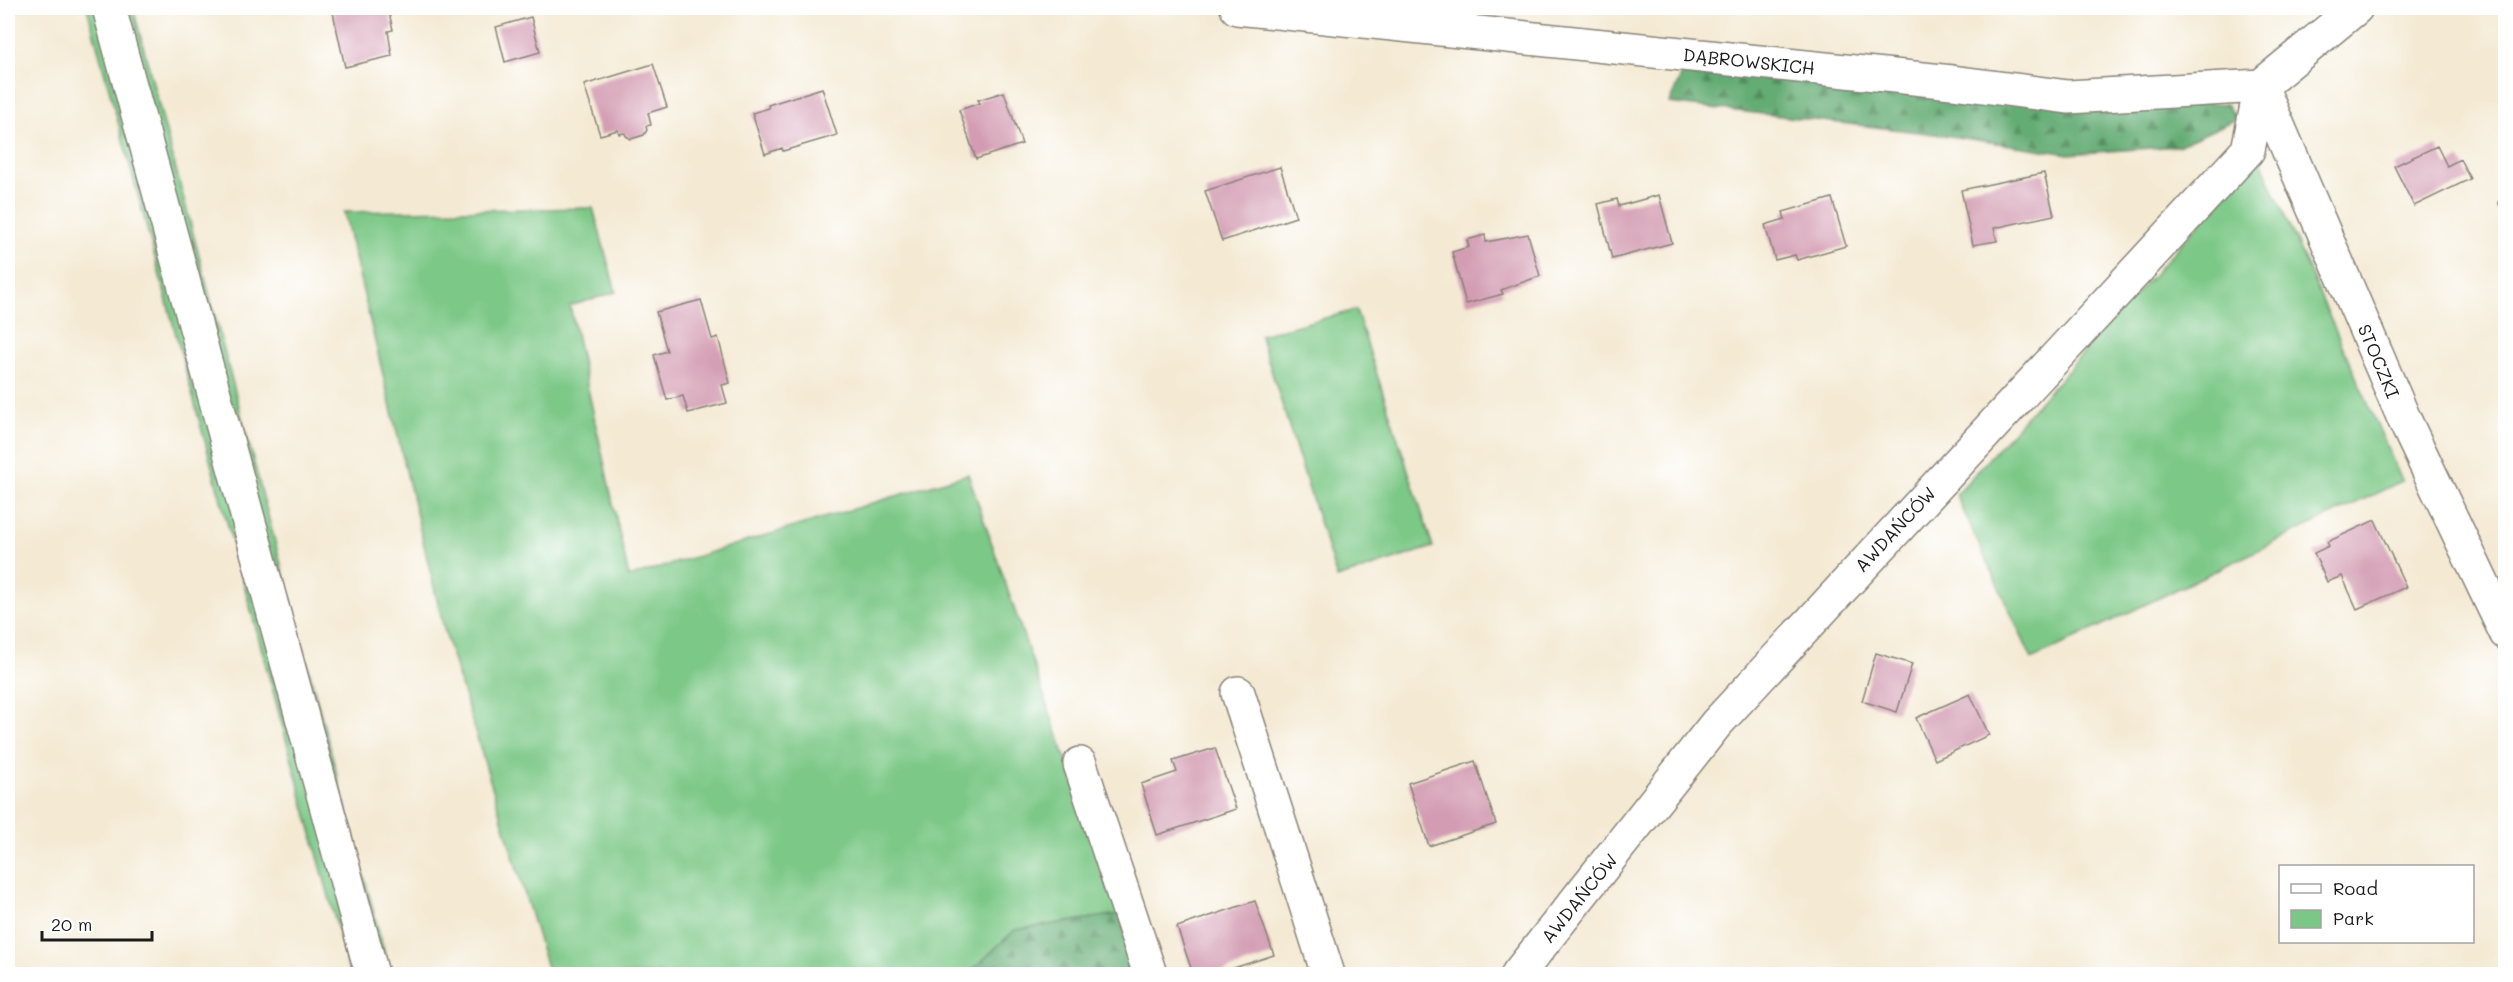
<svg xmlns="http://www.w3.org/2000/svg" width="2513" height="982" font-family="Mali,sans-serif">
  <defs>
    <pattern id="forest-firs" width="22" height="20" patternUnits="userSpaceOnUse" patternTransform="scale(1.5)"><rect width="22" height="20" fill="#64ac73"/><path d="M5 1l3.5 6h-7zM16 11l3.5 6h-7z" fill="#528b5e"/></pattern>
  </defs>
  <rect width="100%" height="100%" fill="#fff"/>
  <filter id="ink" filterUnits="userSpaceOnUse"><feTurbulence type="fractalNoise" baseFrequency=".0167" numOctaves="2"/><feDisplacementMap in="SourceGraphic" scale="12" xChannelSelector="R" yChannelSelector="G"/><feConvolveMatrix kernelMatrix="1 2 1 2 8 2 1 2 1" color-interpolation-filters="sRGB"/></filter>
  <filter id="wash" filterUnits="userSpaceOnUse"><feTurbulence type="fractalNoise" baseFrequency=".008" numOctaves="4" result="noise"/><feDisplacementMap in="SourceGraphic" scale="24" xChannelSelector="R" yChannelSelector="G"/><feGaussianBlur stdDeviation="1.35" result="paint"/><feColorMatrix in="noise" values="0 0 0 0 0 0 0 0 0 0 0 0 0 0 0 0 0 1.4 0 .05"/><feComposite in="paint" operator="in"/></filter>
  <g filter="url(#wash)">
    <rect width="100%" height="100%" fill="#f4ead4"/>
    <!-- green -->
    <path fill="#7bc886" stroke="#4c7251" stroke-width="1.5" d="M87,8H133L390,974H350Z
      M1608,8H1677L1676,12Z
      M2259,157L2402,481L2032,659L1956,495Z
      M593,208L616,292L570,306L629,577L968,474L1119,914L1015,930L968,974H549L444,629L344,212Z
      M1356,310L1433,547L1337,578L1260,335Z"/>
    <!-- forest -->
    <path fill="url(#forest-firs)" stroke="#406448" stroke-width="1.5" d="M1682,74L2227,104L2237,119L2178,146L2069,154L1943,135L1669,103Z
      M1119,914L1140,974H968L1015,930Z"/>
    <g id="blocks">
      <!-- building -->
      <path fill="#d39cb2" d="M332,8H388L393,30L388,31L392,56L345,67Z
        M531,17L540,52L505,62L496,27Z
        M653,64L667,107L648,113L651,125L646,126L647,130L644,135L631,139L626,136L625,133L619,134L618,130L600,135L584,85Z
        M822,88L837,135L783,151L782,148L765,154L752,113L769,108L768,105Z
        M1004,92L1022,144L976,159L959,110L980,103L978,100Z
        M2437,146L2447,166L2460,159L2470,179L2414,206L2394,166Z
        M1280,167L1296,217L1222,241L1205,191Z
        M2044,173L2054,215L1994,228L1997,241L1973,245L1961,190Z
        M1659,195L1672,243L1612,259L1598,204L1617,199L1619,206Z
        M1832,198L1846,246L1797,260L1795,255L1775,260L1765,225L1785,219L1783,212Z
        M2506,199V218L2498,202Z
        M1528,234L1540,276L1501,290L1503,294L1466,304L1452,252L1469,247L1467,240L1485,235L1486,242Z
        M701,300L712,339L718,337L730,383L722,385L727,403L688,413L683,396L667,400L654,355L667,351L656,312Z
        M2375,520L2406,587L2357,609L2342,576L2327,582L2314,553L2329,546L2327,542Z
        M1876,653L1912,664L1897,712L1862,701Z
        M1970,694L1989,735L1935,760L1916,718Z
        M1215,748L1236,809L1157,835L1141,784L1177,772L1173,761Z
        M1475,761L1496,824L1429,846L1408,783Z
        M1255,901L1274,955L1215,974H1193L1177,927Z"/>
    </g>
  </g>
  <g filter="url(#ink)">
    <use href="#blocks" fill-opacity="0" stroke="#888378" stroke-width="1.5"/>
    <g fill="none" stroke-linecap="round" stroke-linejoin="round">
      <!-- minor casing -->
      <g stroke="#888378" stroke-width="36">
        <path id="minor" d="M109,8L372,974
          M1237,8L1952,82L2068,97L2261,86
          M2261,86L2405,421L2506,633
          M2261,86L2356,8
          M1238,693L1328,974
          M1080,764L1150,974
          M1518,974L1716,724L2248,150L2261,86"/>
      </g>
      <!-- minor -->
      <use href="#minor" stroke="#fff" stroke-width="33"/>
    </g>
  </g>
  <g text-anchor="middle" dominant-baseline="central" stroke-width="4.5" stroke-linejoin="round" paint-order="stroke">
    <!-- street labels -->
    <g font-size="18" fill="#1c1c1c" stroke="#fff">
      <text transform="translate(1749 61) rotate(6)">DĄBROWSKICH</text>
      <text transform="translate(2379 361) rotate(67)">STOCZKI</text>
      <text transform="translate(1895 529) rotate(-47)">AWDAŃCÓW</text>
      <text transform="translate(1579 898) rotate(-51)">AWDAŃCÓW</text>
    </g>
  </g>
  <!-- margin -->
  <rect width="2513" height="982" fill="none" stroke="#fff" stroke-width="30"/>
  <!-- legend -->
  <rect x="2279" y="865" width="195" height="78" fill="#ffffff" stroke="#a4a4a4" stroke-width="1.5"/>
  <rect x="2291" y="884" width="30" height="9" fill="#ffffff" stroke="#a4a4a4" stroke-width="1.5"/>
  <text x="2333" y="895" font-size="18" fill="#1c1c1c">Road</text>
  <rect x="2291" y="910" width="30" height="18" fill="#7bc886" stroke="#a4a4a4" stroke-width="1.5"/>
  <text x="2333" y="925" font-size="18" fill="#1c1c1c">Park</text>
  <!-- scale -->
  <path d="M42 931v9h110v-9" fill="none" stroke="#1c1c1c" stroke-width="3"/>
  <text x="51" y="931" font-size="18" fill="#1c1c1c" stroke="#ffffff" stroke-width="4.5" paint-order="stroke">20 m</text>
</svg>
